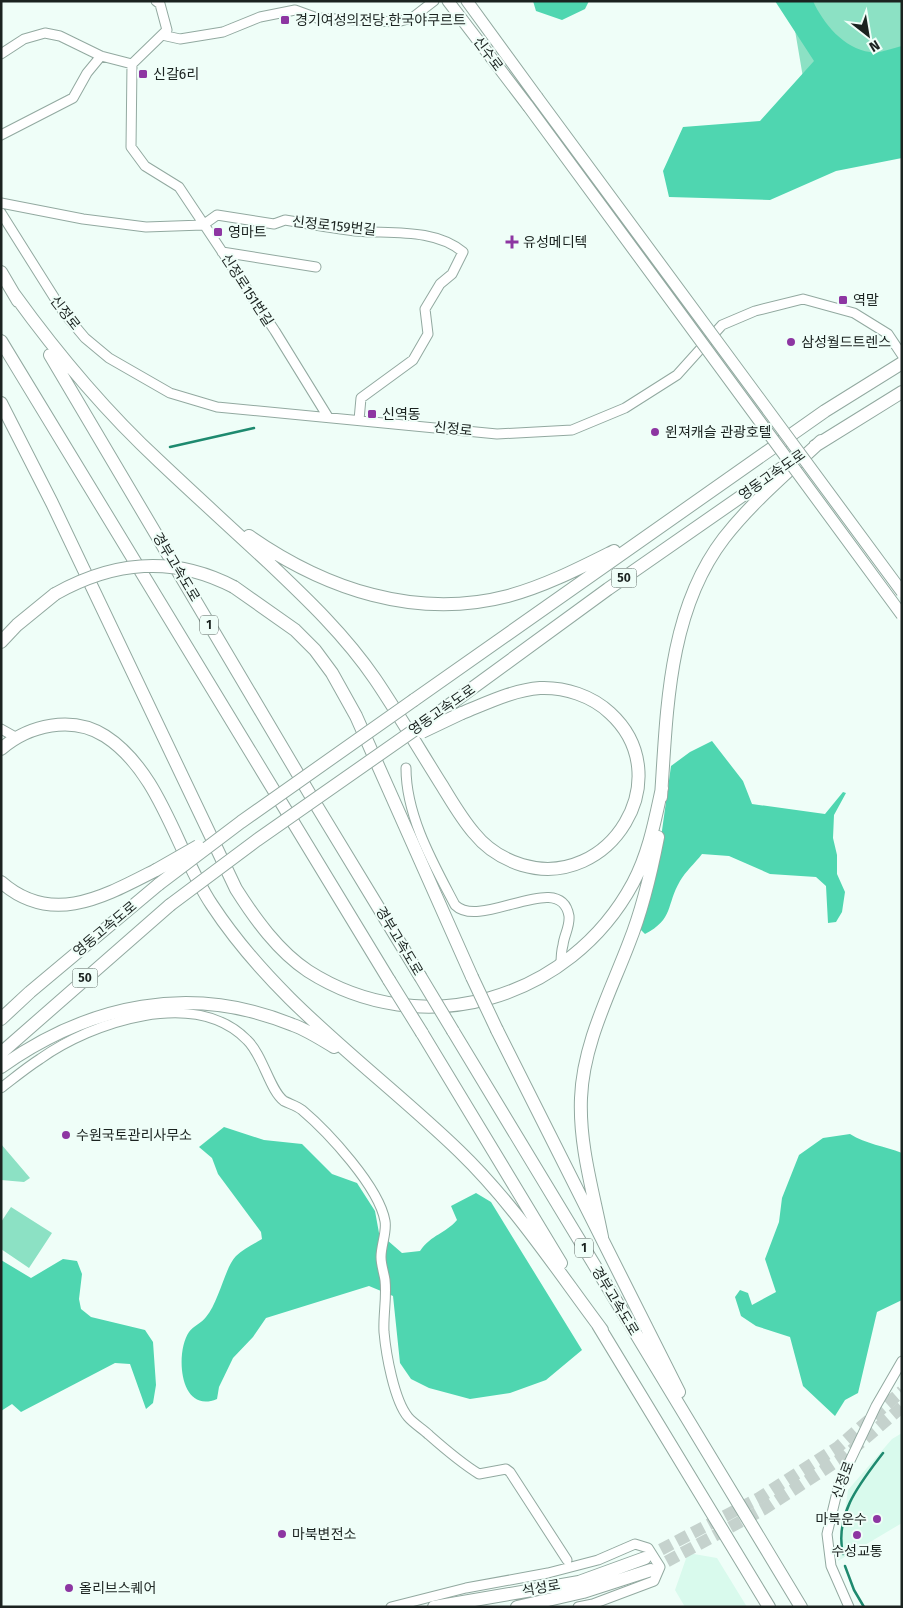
<svg xmlns="http://www.w3.org/2000/svg" width="903" height="1608" font-family="'Fira Sans','Noto Sans KR',sans-serif">
  <rect width="100%" height="100%" fill="#effef8"/>
  <!-- built -->
  <path fill="#d9faed" d="M902,1433V1523L838,1561L848,1490L892,1439Z
    M688,1553L717,1558L747,1607H685L675,1590Z"/>
  <!-- green -->
  <path fill="#8ce1c4" d="M790,1H902V147L807,101Z
    M1,1144L30,1178L24,1182L1,1180Z
    M11,1207L52,1233L29,1268L1,1249V1222Z"/>
  <!-- forest -->
  <path fill="#4fd6b0" d="M533,1H589L585,9L562,20L536,11Z
    M775,1H813C823,23 844,49 870,52C879,54 893,48 902,46V158L836,171L770,200L669,197L663,171L683,127L760,121L814,61Z
    M712,741L743,781L752,804L825,814L843,792L846,793L834,815L833,838L837,855V874L845,892L842,912L836,922L828,923L826,886L816,877L770,874L729,856L702,854C695,863 685,872 680,881C666,905 674,919 645,934L639,928L659,852L671,766L690,752Z
    M224,1127L264,1140L302,1144L332,1174L357,1183L375,1211L379,1233L402,1253L420,1251C432,1234 445,1234 457,1220L451,1206L476,1193L491,1202L582,1350L546,1380L510,1393L470,1399L429,1388L411,1379L400,1363L393,1296L369,1286L266,1318L253,1337L233,1358L219,1387L217,1399C179,1415 175,1352 189,1332C193,1326 202,1323 206,1317C219,1302 225,1267 236,1256C243,1249 254,1244 262,1239L261,1232L218,1174L212,1158L199,1147Z
    M850,1134C866,1144 884,1146 902,1153V1300L877,1312L858,1393L845,1400L835,1416L803,1386L790,1337L756,1326L741,1316L735,1297L740,1290L748,1293L752,1305L776,1292L765,1259L779,1222L782,1198L799,1155L823,1138Z
    M63,1259L77,1261L82,1274L79,1299L81,1309L91,1317L145,1330L153,1342L156,1385L153,1403L146,1409L130,1364L115,1363L21,1412L12,1404L1,1411V1260L31,1278Z"/>
  <g fill="none" stroke-linecap="round" stroke-linejoin="round">
    <!-- stream -->
    <path stroke="#1e8a6f" stroke-width="2.5" d="M170,447L254,428
      M843,1554C834,1514 861,1482 883,1453
      M845,1566L854,1590L864,1607"/>
    <!-- highway-tunnel -->
    <path stroke="#c5d2cd" stroke-width="12" stroke-dasharray="12 6" stroke-linecap="butt" d="M645,1558L759,1498L838,1447L902,1391
      M651,1570L764,1509L845,1456L902,1407"/>
    <!-- minor casing -->
    <g stroke="#92a9a0" stroke-width="11">
      <path id="minor" d="M162,35L180,39L223,32L260,17L295,10L317,18L397,22L412,18L434,1
        M1,54L24,39L45,33L60,36L101,56L132,64L167,30L160,4L156,1
        M132,64L131,147L145,166L179,187L275,331L328,417
        M1,135L73,98L87,73L101,56
        M1,203L83,219L146,227L203,225L217,215L274,224L285,220C308,224 332,228 355,231C390,234 434,228 463,252L452,274L440,284L425,309L428,334L413,360L361,398L359,420
        M1,213L64,313L85,338L109,358L170,393L217,407L497,434L572,430L625,408L677,375L722,325L755,311L803,299L854,313L888,334L902,355
        M222,252L316,267
        M1,729L17,738
        M406,768C406,816 433,863 455,905C481,931 561,868 569,916C570,927 564,935 563,945C561,952 561,958 561,965
        M1,1088C14,1078 26,1068 40,1059C92,1022 195,987 247,1040C263,1055 270,1091 284,1101C290,1104 297,1106 302,1110C328,1132 379,1187 385,1221C387,1232 381,1245 381,1257C381,1265 384,1273 385,1280C387,1298 383,1315 384,1332C386,1354 394,1400 408,1417C414,1424 423,1429 429,1435C446,1450 461,1463 479,1474L506,1469L510,1472L567,1560
        M391,1607L466,1588L548,1573L598,1560L635,1544L648,1548L660,1567L654,1581L593,1604L578,1607
        M849,1607L831,1566L827,1534L839,1484L876,1406L902,1361"/>
    </g>
    <!-- major casing -->
    <g stroke="#92a9a0" stroke-width="13">
      <path id="major" d="M448,1L528,106
        M467,1L537,97"/>
    </g>
    <!-- highway casing -->
    <g stroke="#92a9a0" stroke-width="14">
      <path id="highway" d="M1,272L18,301
        M14,294C58,355 105,411 160,462C196,496 232,529 268,562C307,599 345,635 375,679C398,713 419,749 441,784C451,800 461,818 474,833C486,848 503,859 522,865C610,891 680,777 610,713C592,696 565,687 540,688C513,690 487,703 462,713
        M1,341L389,980
        M50,355L318,808L420,976
        M1,403L52,503L236,889C255,919 278,951 308,971C422,1044 570,1000 633,883C649,853 655,820 662,788
        M815,446L902,392
        M249,536C325,589 416,620 508,596C545,586 580,568 614,551
        M234,587L295,630L315,650L332,673L356,716L472,977
        M1,642L17,625L55,594
        M414,700L825,411L902,363
        M430,719L608,589L782,468
        M1,749C29,725 72,715 105,736C161,772 177,853 212,905C277,1004 375,1070 459,1151C514,1204 557,1270 602,1330
        M661,797C667,709 668,611 724,538C752,502 788,472 821,441
        M1,882C52,927 105,896 156,870
        M1,1019L30,992L159,884
        M497,1030L679,1392
        M453,1031L801,1607
        M422,1033L561,1263
        M1,1053L170,905
        M1,1067C90,1004 191,983 293,1025C307,1030 321,1039 334,1047
        M602,1237C593,1191 579,1145 581,1098C583,1044 610,993 629,943C643,908 651,873 658,837
        M598,1325L769,1607
        M434,1607L579,1582L645,1558
        M517,1607L583,1592L651,1570"/>
    </g>
    <!-- minor -->
    <use href="#minor" stroke="#fff" stroke-width="9"/>
    <!-- major -->
    <use href="#major" stroke="#fff" stroke-width="11"/>
    <!-- highway -->
    <use href="#highway" stroke="#fff" stroke-width="12"/>
    <!-- major-bridge casing -->
    <g stroke="#92a9a0" stroke-width="13" stroke-linecap="butt">
      <path id="major-bridge" d="M537,97L902,592
        M528,106L902,615"/>
    </g>
    <!-- highway-bridge casing -->
    <g stroke="#92a9a0" stroke-width="14" stroke-linecap="butt">
      <path id="highway-bridge" d="M55,594C114,561 173,555 234,587
        M422,732L462,713
        M156,870L198,846
        M159,884L241,822L414,700
        M170,905L257,840L430,719
        M420,976L453,1031
        M472,977L497,1030
        M389,980L422,1033"/>
    </g>
    <!-- major-bridge -->
    <use href="#major-bridge" stroke="#fff" stroke-width="11"/>
    <!-- highway-bridge -->
    <use href="#highway-bridge" stroke="#fff" stroke-width="12"/>
  </g>
  <!-- markers -->
  <g fill="#8d36a2" stroke="#effef8" stroke-width="2">
    <rect x="280" y="15" width="10" height="10" rx="2.5"/>
    <rect x="138" y="69" width="10" height="10" rx="2.5"/>
    <rect x="213" y="227" width="10" height="10" rx="2.5"/>
    <path d="M509.5 234.5h5v5h5v5h-5v5h-5v-5h-5v-5h5z"/>
    <rect x="838" y="295" width="10" height="10" rx="2.5"/>
    <circle cx="791" cy="342" r="5"/>
    <rect x="367" y="409" width="10" height="10" rx="2.5"/>
    <circle cx="655" cy="432" r="5"/>
    <circle cx="66" cy="1135" r="5"/>
    <circle cx="877" cy="1519" r="5"/>
    <circle cx="282" cy="1534" r="5"/>
    <circle cx="857" cy="1535" r="5"/>
    <circle cx="69" cy="1588" r="5"/>
  </g>
  <g text-anchor="middle" dominant-baseline="central" stroke-width="4" stroke-linejoin="round" paint-order="stroke">
    <!-- shield labels -->
    <g fill="#effef8" stroke="#5b6561" stroke-width="1">
      <rect x="611.5" y="568.5" width="25" height="19" rx="4"/>
      <rect x="200" y="615.5" width="18" height="19" rx="4"/>
      <rect x="72.5" y="968.5" width="25" height="19" rx="4"/>
      <rect x="575" y="1238.5" width="18" height="19" rx="4"/>
    </g>
    <g font-size="12" font-weight="bold" fill="#1b2320">
      <text x="624" y="578">50</text>
      <text x="209" y="625">1</text>
      <text x="85" y="978">50</text>
      <text x="584" y="1248">1</text>
    </g>
    <!-- poi labels -->
    <g font-size="14" fill="#1b2320" stroke="#effef8" text-anchor="start">
      <text x="295" y="20">경기여성의전당.한국야쿠르트</text>
      <text x="153" y="74">신갈6리</text>
      <text x="228" y="232">영마트</text>
      <text x="523" y="242">유성메디텍</text>
      <text x="853" y="300">역말</text>
      <text x="801" y="342">삼성월드트렌스</text>
      <text x="382" y="414">신역동</text>
      <text x="665" y="432">윈져캐슬 관광호텔</text>
      <text x="76" y="1135">수원국토관리사무소</text>
      <text x="867" y="1519" text-anchor="end">마북운수</text>
      <text x="292" y="1534">마북변전소</text>
      <text x="857" y="1551" text-anchor="middle">수성교통</text>
      <text x="79" y="1588">올리브스퀘어</text>
    </g>
    <!-- street labels -->
    <g font-size="14" fill="#1b2320" stroke="#effef8">
      <text transform="translate(488 54) rotate(53)">신수로</text>
      <text transform="translate(334 226) rotate(6)">신정로159번길</text>
      <text transform="translate(247 290) rotate(57)">신정로151번길</text>
      <text transform="translate(65 313) rotate(52)">신정로</text>
      <text transform="translate(453 429) rotate(6)">신정로</text>
      <text transform="translate(772 475) rotate(-35)">영동고속도로</text>
      <text transform="translate(176 567) rotate(59)">경부고속도로</text>
      <text transform="translate(442 710) rotate(-35)">영동고속도로</text>
      <text transform="translate(105 929) rotate(-40)">영동고속도로</text>
      <text transform="translate(399 941) rotate(59)">경부고속도로</text>
      <text transform="translate(615 1301) rotate(59)">경부고속도로</text>
      <text transform="translate(843 1480) rotate(-70)">신정로</text>
      <text transform="translate(541 1588) rotate(-10)">석성로</text>
    </g>
  </g>
  <!-- border -->
  <rect width="903" height="1608" fill="none" stroke="#1b2320" stroke-width="5"/>
  <!-- north arrow -->
  <g transform="translate(868 35) rotate(149)" stroke="#effef8" stroke-width="4" paint-order="stroke">
  <path d="M0-4L9 19L0 12L-9 19Z" fill="#1b2320"/>
  <text y="-8" font-size="14" font-weight="bold" text-anchor="middle" fill="#1b2320">N</text>
  </g>
</svg>
